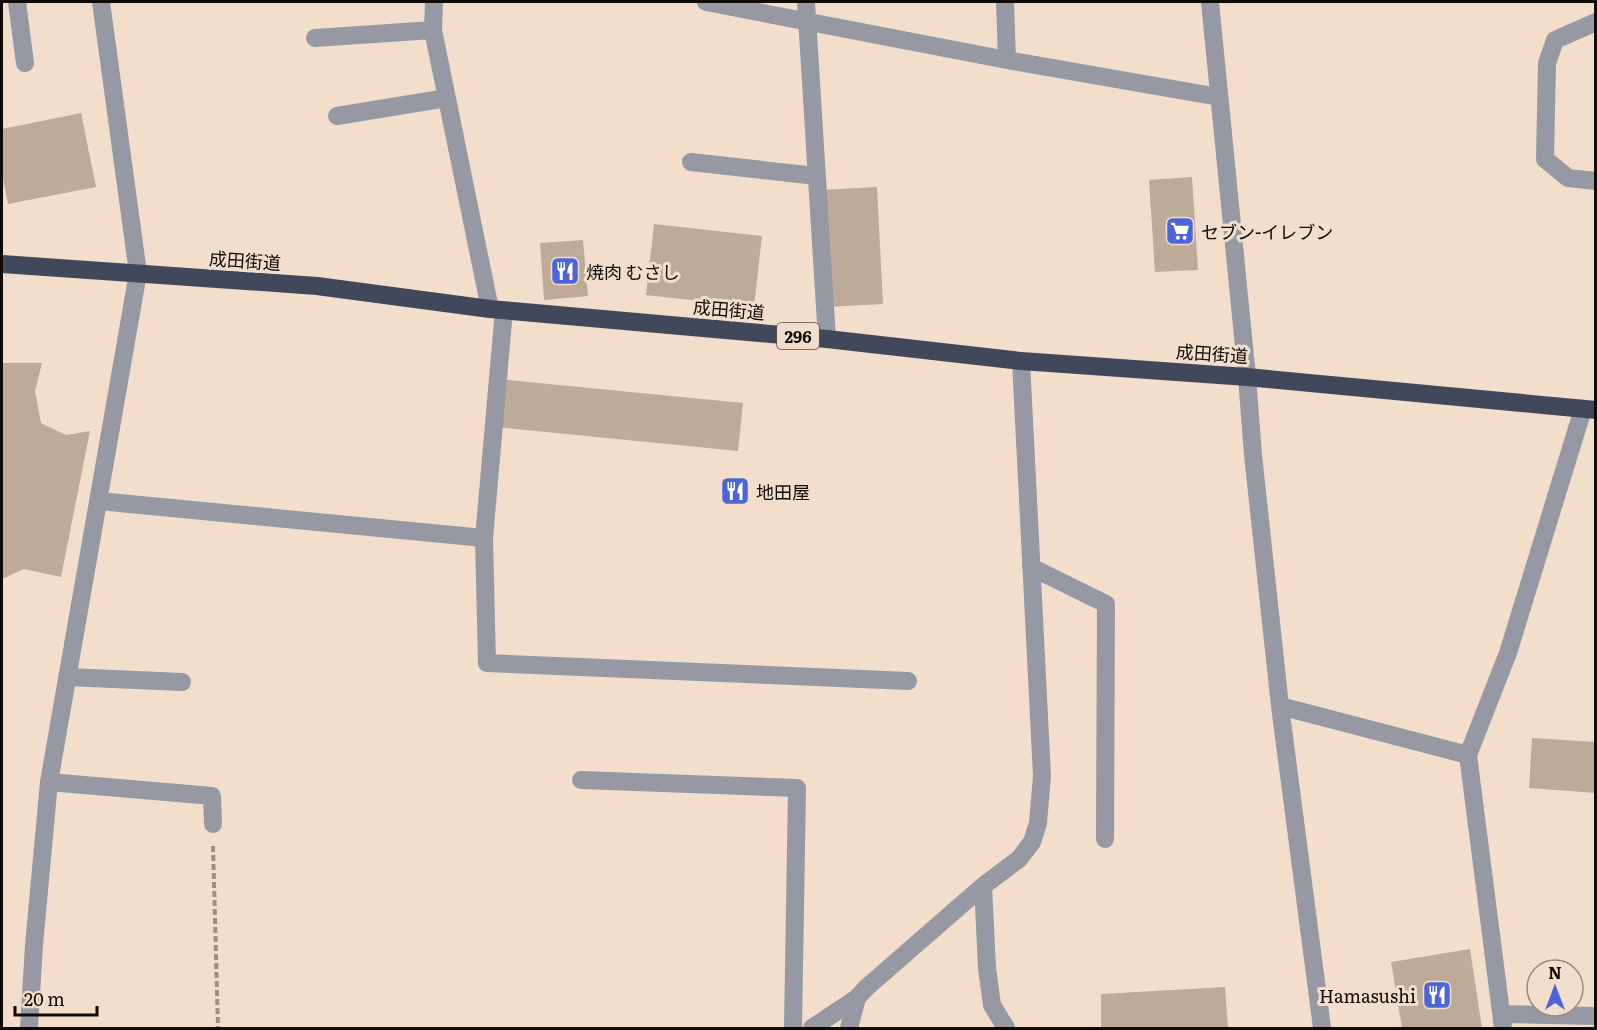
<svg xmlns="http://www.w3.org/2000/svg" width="1597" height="1030" font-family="Literata,'Noto Sans JP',serif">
  <rect width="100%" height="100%" fill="#f3decb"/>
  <!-- building -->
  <path fill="#beaa98" d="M81,113L96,187L8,204L2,174V129Z
    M1192,177L1198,270L1155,272L1149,180Z
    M877,187L883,304L828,307L822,190Z
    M654,224L762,236L754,307L646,295Z
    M583,240L588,296L544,300L540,243Z
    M2,363H42L35,391L41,423L66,435L90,431L61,577L24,569L2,579Z
    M499,379L743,403L738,451L495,427Z
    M1532,738L1596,742V793L1529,788Z
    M1470,949L1482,1028H1402L1391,962Z
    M1225,987L1228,1028H1101V994Z"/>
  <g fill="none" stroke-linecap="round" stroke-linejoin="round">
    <!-- path -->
    <path stroke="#9e8f80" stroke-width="4" stroke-dasharray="6 3" stroke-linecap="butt" d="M213,846L218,1028"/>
    <!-- minor -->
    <path stroke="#9699a3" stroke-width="18" d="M17,2L25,63
      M434,2L433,30L490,309
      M706,2L1007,60L1219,97
      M806,2L827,339
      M1005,2L1007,60
      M1210,2L1247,377L1253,455L1280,706L1322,1028
      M1596,22L1555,40L1547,63L1545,159L1568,178L1596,181
      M315,38L433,30
      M337,116L447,98
      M691,162L816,176
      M504,310L484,538L487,663L908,681
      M99,501L484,538
      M1031,567L1106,604L1105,839
      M67,677L182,682
      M1280,706L1468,755
      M581,780L797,788L793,1028
      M49,782L212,796L213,824
      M983,886L987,968L992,1005L1006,1028
      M1502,1014L1596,1016
      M29,1028L34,945L49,782L138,273L101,2
      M812,1028L857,998L866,988L983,886L1019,859L1032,842L1038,823L1042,776L1021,361
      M849,1028L857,998
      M1503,1028L1468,755L1508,653L1583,409"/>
    <!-- highway -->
    <path stroke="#42485c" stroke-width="18" d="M2,264L317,286L490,309L827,339L1021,361L1247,377L1596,410"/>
  </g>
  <!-- icons -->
  <defs>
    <g id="supermarket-square" transform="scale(1.5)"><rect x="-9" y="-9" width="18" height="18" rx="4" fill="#4e64d9" stroke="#f3decb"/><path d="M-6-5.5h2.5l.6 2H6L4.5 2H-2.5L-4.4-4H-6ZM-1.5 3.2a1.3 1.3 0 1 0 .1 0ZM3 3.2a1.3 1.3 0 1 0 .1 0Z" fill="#fff"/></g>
    <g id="restaurant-square" transform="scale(1.5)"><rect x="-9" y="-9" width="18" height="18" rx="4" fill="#4e64d9" stroke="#f3decb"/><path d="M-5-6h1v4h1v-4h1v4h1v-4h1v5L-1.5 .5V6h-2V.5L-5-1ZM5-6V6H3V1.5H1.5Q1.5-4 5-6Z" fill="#fff"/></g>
  </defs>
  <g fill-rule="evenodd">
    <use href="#supermarket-square" x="1180" y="231"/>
    <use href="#restaurant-square" x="565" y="271"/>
    <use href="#restaurant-square" x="735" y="491"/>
    <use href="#restaurant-square" x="1437" y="995"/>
  </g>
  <g text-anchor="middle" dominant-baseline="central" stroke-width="6" stroke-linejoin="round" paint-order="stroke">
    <!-- shield labels -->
    <rect fill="#f3decb" stroke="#554a40" stroke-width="1.5" x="777" y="323" width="42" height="26" rx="4.5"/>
    <g font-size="16" font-weight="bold" fill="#110b05">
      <text x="798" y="336">296</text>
    </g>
    <!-- poi labels -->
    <g font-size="18" fill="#110b05" stroke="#f3decb" text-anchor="start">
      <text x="1201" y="231">セブン-イレブン</text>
      <text x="586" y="271">焼肉 むさし</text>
      <text x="756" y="491">地田屋</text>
      <text x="1416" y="995" text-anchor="end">Hamasushi</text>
    </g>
    <!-- street labels -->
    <g font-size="18" fill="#110b05" stroke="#f3decb">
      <text transform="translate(245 260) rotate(4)">成田街道</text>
      <text transform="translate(729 309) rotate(5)">成田街道</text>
      <text transform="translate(1212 353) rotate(4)">成田街道</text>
    </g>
  </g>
  <!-- border -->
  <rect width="1597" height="1030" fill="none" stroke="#110b05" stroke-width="6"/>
  <!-- north arrow -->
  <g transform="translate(1555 988)"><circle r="28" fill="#f3decb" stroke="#998a7c" stroke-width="1.5"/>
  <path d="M0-4.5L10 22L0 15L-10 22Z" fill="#4e64d9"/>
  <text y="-9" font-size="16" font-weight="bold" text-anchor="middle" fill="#110b05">N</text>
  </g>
  <!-- scale -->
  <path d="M15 1006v9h82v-9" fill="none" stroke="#110b05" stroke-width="3"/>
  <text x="24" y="1006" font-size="18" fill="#110b05" stroke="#f3decb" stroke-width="4.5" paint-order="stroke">20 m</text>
</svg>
